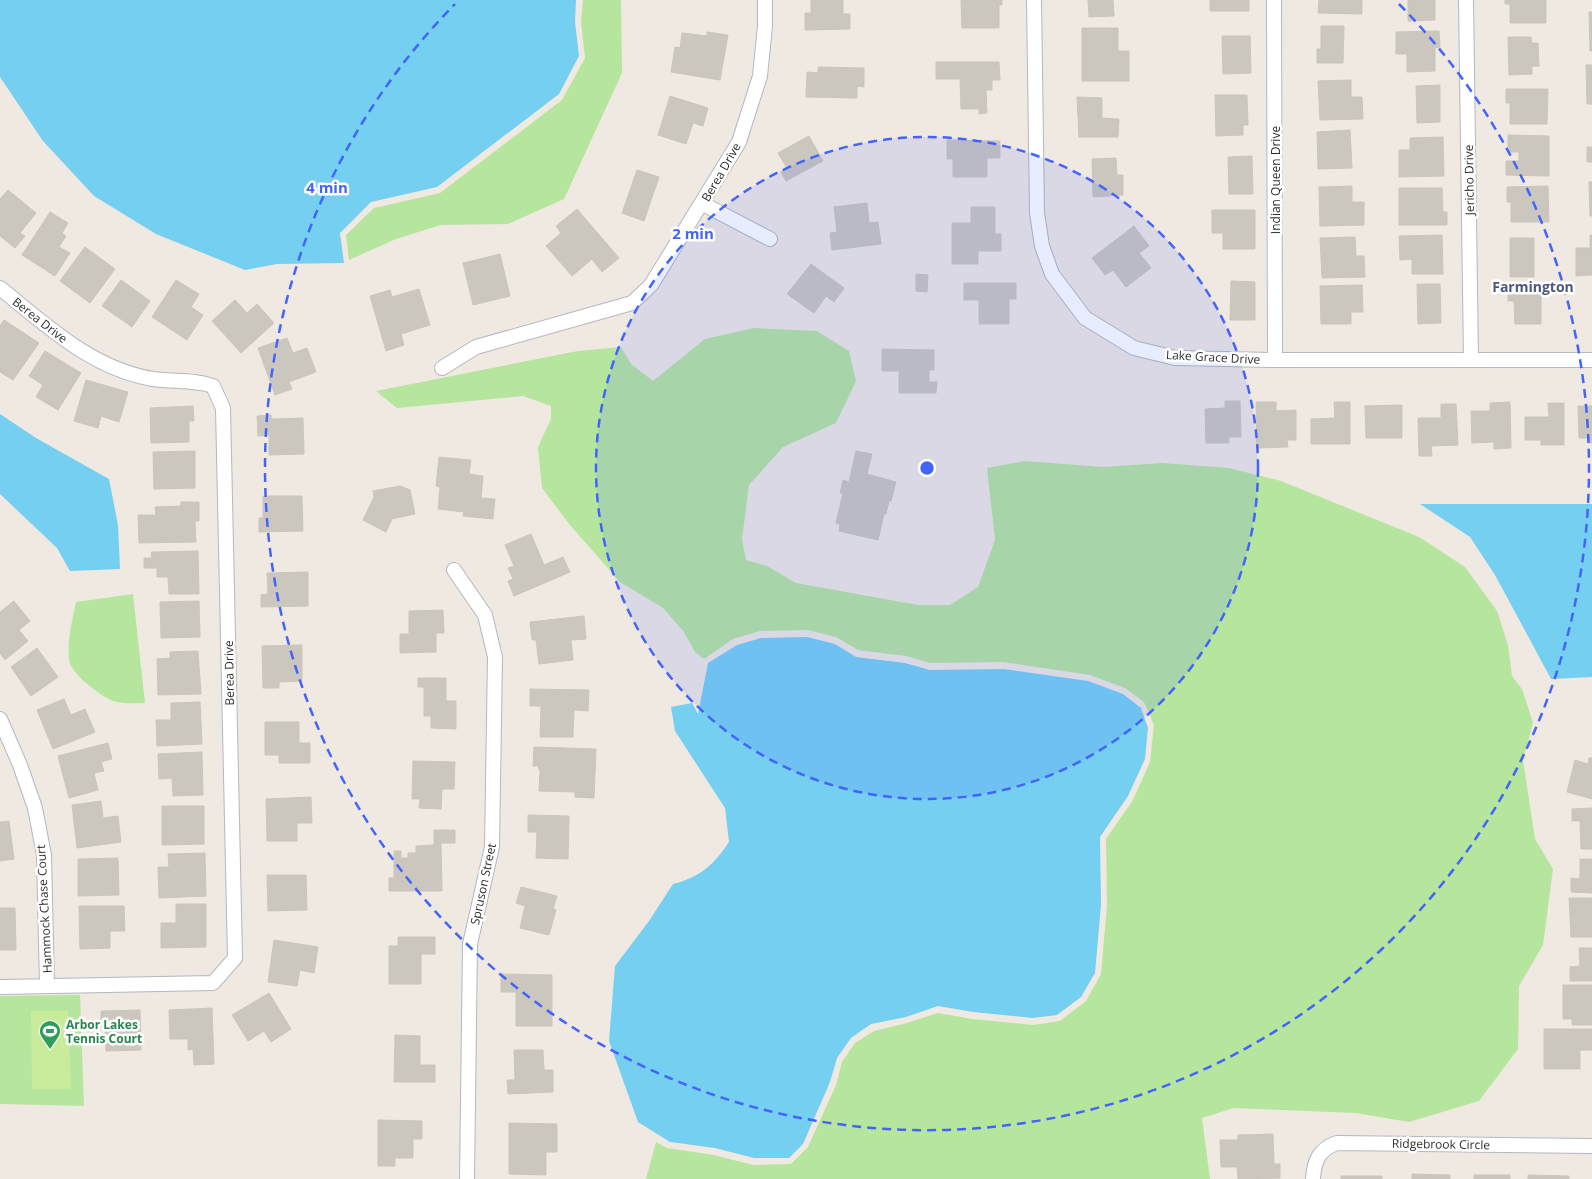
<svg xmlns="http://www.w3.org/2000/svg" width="1592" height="1179" font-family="'Open Sans',sans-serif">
  <rect width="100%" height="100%" fill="#efe9e1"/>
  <!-- green -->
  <path fill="#b6e59e" d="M583,0H621L622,73L564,199L508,224L441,225L396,239L349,260L346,235L374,208L440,193L562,100L585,58L581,22Z
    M754,328L817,331L849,351L856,381L836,423L783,447L749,485L742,539L746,560L767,566L796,583L918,605H950L978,587L995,540L987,468L1025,461L1103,467L1162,463L1229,468L1281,481L1419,537L1465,567L1497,611L1508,645L1512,676L1522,689L1533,723L1523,760L1535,839L1553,869L1543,945L1519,986L1518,1049L1479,1101L1409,1122L1356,1113L1234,1108L1202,1118L1210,1179H646L656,1142L667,1148L714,1155L753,1165L791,1164L808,1147L836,1085L842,1062L855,1043L874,1031L907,1023L938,1013L972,1019L1033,1025L1060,1021L1086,1001L1101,974L1107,906L1106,839L1133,800L1150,762L1154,725L1144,702L1125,688L1090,675L1003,662L930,663L906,656L858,650L836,637L808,630L760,631L733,639L704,659L695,652L684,632L663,608L620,582L570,525L542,488L538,447L551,419V406L523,396L397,408L376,391L578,351L621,347L631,364L653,381L705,339Z
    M133,594L145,703C133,703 118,705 107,698C96,692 71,673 69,660C67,641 72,621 76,602Z
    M80,995L84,1106L0,1104V996Z"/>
  <!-- pitch -->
  <path fill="#c9ec9a" d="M31,1011H68L71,1089H32Z"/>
  <!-- water -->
  <path fill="#75cff0" d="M0,0H576L575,22L579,56L559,94L437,187L371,202L340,233L344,263L277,264L245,270L156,234L94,196L43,141L0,77Z
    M0,414L36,438L109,479L118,525L120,569L70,571L57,548L0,494Z
    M1420,504H1592V677L1551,679L1495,575L1470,537Z
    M807,637L835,644L856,657L905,663L930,670L1004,669L1088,681L1123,694L1141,708L1148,728L1145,759L1128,796L1100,837L1101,905L1095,973L1081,997L1057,1015L1033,1018L973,1012L938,1006L906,1017L871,1024L851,1038L837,1058L830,1082L803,1144L789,1158H754L715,1148L670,1142L638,1122L609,1041L615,966L649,921L673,884C700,877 714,865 729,842L725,808L675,731L671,707L692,703L698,714L708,663L737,645L761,638Z"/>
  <!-- building -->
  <path fill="#cbc7bf" stroke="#cbc5ba" d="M811,0H843V14H850V29L805,30V13H811Z
    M961,0H1002V5H999V28H962Z
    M1088,0H1113L1114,16L1089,17Z
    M1210,0H1249V11H1210Z
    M1319,0H1362V14L1318,13Z
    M1408,0H1435V20L1408,21Z
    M1505,0H1546V23H1510V4H1505Z
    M1589,12H1592V51H1590Z
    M1321,26H1344L1343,63H1317V49H1321Z
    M1082,28H1118V51H1129V81H1082Z
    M1439,31L1440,47L1435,48V71L1407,72V54H1396V32Z
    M707,32L728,35L720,80L671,72L675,47L680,48L682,33L707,36Z
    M1222,36H1250L1251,73L1223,74Z
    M1508,37H1531L1532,43H1538L1539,66H1532V74L1509,75Z
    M936,62H999L1000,80H992V90H986L987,113L979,114V109H961L960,79H936Z
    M1586,65H1592V104H1587Z
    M818,67L864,68V87L857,86V98L806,97L807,72L818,73Z
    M1351,80V97H1362L1363,119L1320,120L1318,81Z
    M1440,85V122L1417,123L1416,86Z
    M1506,89H1548L1547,124H1510V103H1506Z
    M1215,95H1247L1248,125H1243V135L1216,136Z
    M670,96L708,108L703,126L693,123L686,144L658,135Z
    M1077,97L1102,98V118L1119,119L1118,137H1079Z
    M1350,130L1352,168L1318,169L1317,132Z
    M1508,135L1549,136V176L1506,175V161H1519V152H1508Z
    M809,136L823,161L786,181L781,172L787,168L778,153Z
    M1443,137L1444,176L1399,177V150H1410V138Z
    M947,140L1000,141V158H987V177H953V159H947Z
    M1587,147H1592V162H1587Z
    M1252,156L1253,194H1229L1228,157Z
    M1116,158L1117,175H1123V195L1093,197L1092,159Z
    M637,170L659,177L644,221L622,213Z
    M1589,182H1592V216H1590Z
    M1352,186V202H1364V225L1320,226L1319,187Z
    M1548,186L1549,222H1511V202H1507V187Z
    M1399,188H1442L1443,212H1447V225H1399Z
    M8,190L36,213L20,233L25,236L15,248L0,236V199Z
    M867,203L869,223L878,222L881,244L832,250L830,233L837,232L834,207Z
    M971,207H995V234H1001V251H978V264H952V223H971Z
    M577,209L619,258L602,272L592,259L572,276L546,246L561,233L556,226Z
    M1212,210H1255V249H1223V233H1212Z
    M50,212L68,223L62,233L66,236L59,247L70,253L55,276L22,255Z
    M1134,226L1149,246L1139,253L1151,268L1126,287L1113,270L1105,275L1092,258Z
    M1442,235L1443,274H1412V259L1400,260L1399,236Z
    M1590,235H1592V275L1576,276V248H1590Z
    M1355,237L1356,256H1364L1365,277L1322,278L1320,238Z
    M1510,238H1534V277H1510Z
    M85,247L115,269L90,303L60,281Z
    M500,254L510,296L473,305L463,263Z
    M811,264L844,288L834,302L826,296L814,313L787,294Z
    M916,274L928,275L927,292L916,291Z
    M121,280L150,301L132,327L102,306Z
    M176,280L199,294L191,307L203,315L187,340L152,317Z
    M1231,281L1255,282V320H1230Z
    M964,283H1016V299H1009V324H979V300H964Z
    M1417,284H1440L1441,323L1418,324Z
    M1362,285L1363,312H1351V324H1321L1320,286Z
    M1508,287H1541V324H1515L1514,301H1508Z
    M419,289L430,325L401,334L404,345L386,351L370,296L390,290L392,297Z
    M235,300L247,313L257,304L274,323L241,353L212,321Z
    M4,320L39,343L13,380L0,372V326Z
    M287,338L293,353L307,348L316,372L289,382L292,389L275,395L258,348Z
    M882,349L934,350V370H929V382H937L936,393H899V371H882Z
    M45,351L81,373L58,410L36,397L43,385L29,376Z
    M86,380L128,392L119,422L101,416L98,428L74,421Z
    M1225,401H1240L1241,437H1229V443H1206L1205,409L1225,408Z
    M1256,402H1276V411L1296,410V440H1287L1288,447L1257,448Z
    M1334,402H1350V444H1311V419L1335,418Z
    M1510,402L1511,448L1494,449V442L1472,443L1471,411H1490V403Z
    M1548,403H1564V445H1541V440H1525V417H1549Z
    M1441,404H1456L1458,445L1431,446L1432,456H1419L1418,418H1441Z
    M1402,405V438H1366L1365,406Z
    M193,406L194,421H189V442L151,443L150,408Z
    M1578,406H1592V443H1588V438H1579Z
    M271,415V419L303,418L304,454L269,455V435L258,436L257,416Z
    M195,451V488L154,489L153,452Z
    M856,451L872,454L867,474L896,482L891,501H889L886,514H884L878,540L839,531L840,524L836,523L843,493H840L843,480L849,482Z
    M439,457L471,460L469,474L483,476L481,498L495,499L493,519L463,516L464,512L438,509L440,487L436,486Z
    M400,486L410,490L415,514L392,519L386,532L363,520L374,497L373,491Z
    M263,496H302L303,531L259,532V518H263Z
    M181,502H199V521H195L196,542L139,543L138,515H156L155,507L181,506Z
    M531,534L544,565L563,557L570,572L514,596L508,581L513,579L508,568L514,566L505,545Z
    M198,551L199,594H169L168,577H157V568H144V558H152L151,552Z
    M308,572V606L261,607V595L268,594L267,573Z
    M14,601L30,621L19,630L28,641L5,660L0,653V612Z
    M199,601L200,637L161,638L160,602Z
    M443,610L444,633H436V652L400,653V634H409V611Z
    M584,616L586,639L571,640L573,660L539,664L536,640H532L530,622Z
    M302,645V681L279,682V688H263L262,646Z
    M37,648L58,677L31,696L11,667Z
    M198,651L201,694L158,695L157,659L170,658V652Z
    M418,678H446V701H456V729L431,728V716H424V687H418Z
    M530,689L589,690L588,711L574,710L573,737H540L541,706H530Z
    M64,699L71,715L85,709L95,732L53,749L37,710Z
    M200,702L202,744L157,746L156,720H171V703Z
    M265,722H299V743H310V763H279V755H265Z
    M108,743L112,759L101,762L104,771L94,773L98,790L69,798L58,756Z
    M534,747L596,749L594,798L575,797V792L539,791L540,771L538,766H533Z
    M202,752L203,795L173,796L172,778L159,779L158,754Z
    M1589,758H1592V799L1567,792L1575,760L1588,764Z
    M413,761L455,762L454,789H442L441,809L419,808L420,799H412Z
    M311,797L312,823H297V841H267L266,799Z
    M101,801L103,818L118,816L121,842L77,848L72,805Z
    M162,806H204V844L162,845Z
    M1592,808V849H1581L1580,821H1572V809Z
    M528,815L569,816L568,859L536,858L537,832H528Z
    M9,821L14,859L0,861V822Z
    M434,830H455V843H441L442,891H389V878H394V851H401V858H408V853H416V846L434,845Z
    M205,853L206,896L159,898L158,867H169L168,854Z
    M118,858L119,895L78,896V859Z
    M1580,859H1592V893L1571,892V878L1580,879Z
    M267,875H306L307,910L268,911Z
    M521,887L557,896L553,909L556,910L549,935L520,928L525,906L516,903Z
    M1569,898H1592V937H1571Z
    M176,904H206V947L161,948V923H176Z
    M79,906H124L125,931H110V948L80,949Z
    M0,908H15L16,950H0Z
    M398,937H435V954H421V984H389V946H398Z
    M274,940L318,947L314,973L300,970L297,986L268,982Z
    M1579,948H1592V981H1570V967L1580,966Z
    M501,974L552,975V1026H516V992H501Z
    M1563,985H1592V1025H1572V1019H1563Z
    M269,993L291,1029L271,1042L264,1031L248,1041L232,1015Z
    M212,1008L214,1064L194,1065L193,1049L188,1050V1039H170L169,1010Z
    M140,1010L141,1050L106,1051L105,1026H101V1011Z
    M1544,1029H1592V1050H1580V1069H1544Z
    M395,1035L420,1036V1065H435V1082H394Z
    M514,1050H543L544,1070H553V1092L508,1094L507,1080H515Z
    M378,1120L422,1121V1139H413V1158H395V1166H378Z
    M509,1123L557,1124V1152H546V1175L509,1174Z
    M1273,1134L1274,1164H1280V1178L1238,1179L1237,1167H1221L1220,1140H1238V1135Z
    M1412,1174L1450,1175V1179H1412Z
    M1474,1175H1510V1179H1474Z
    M1528,1175L1569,1176V1179H1528Z
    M1341,1176H1382V1179H1341Z"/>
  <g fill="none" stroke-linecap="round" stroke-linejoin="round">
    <!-- minor casing -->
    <g stroke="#b4b7c1" stroke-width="16">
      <path id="minor" d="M1034,0L1037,213L1042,246L1052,274L1085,318L1134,348L1175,358L1275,360H1592
        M1274,0L1275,360
        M1466,0L1471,360
        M703,204L770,239
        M0,288C46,325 92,369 153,379C174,382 193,379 213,386L223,408L235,958L213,983L0,987
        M442,368L476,347L632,303L651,285L739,142L760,76L765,26V0
        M454,570L485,615L495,657L492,847L470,944L467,1179
        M0,719L20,765L35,808L44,855L47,986
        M1313,1179C1314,1161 1319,1149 1337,1143L1592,1146"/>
    </g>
    <!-- minor -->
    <use href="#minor" stroke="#fff" stroke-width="14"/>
  </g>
  <!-- distance rings -->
  <circle cx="927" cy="468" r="331" fill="#4264fb" fill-opacity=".12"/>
  <g fill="none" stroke="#4264fb" stroke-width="2.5" stroke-dasharray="9 6">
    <circle cx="927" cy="468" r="331"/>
    <path d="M1399 4A662 662 0 1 1 455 4"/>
  </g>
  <!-- icons -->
  <defs>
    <g id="stadium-pin" transform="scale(1.125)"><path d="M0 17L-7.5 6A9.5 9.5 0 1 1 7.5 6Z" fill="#2e9e5b" stroke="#fff"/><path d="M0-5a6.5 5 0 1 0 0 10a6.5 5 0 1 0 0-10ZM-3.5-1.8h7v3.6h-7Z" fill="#fff"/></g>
  </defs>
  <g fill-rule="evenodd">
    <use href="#stadium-pin" x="50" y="1031"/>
  </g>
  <g text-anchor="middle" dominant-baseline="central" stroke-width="5" stroke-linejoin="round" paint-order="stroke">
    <!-- street labels -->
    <g font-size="12" fill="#2e2e2e" stroke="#fff">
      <text transform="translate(721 172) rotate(-60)">Berea Drive</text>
      <text transform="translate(1275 180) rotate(-90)">Indian Queen Drive</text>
      <text transform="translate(1469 180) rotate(-91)">Jericho Drive</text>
      <text transform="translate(40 320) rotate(38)">Berea Drive</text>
      <text transform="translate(1213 357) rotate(3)">Lake Grace Drive</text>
      <text transform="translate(229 673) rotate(-91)">Berea Drive</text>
      <text transform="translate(483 884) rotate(-78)">Spruson Street</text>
      <text transform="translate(44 909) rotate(-93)">Hammock Chase Court</text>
      <text transform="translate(1441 1144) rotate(1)">Ridgebrook Circle</text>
    </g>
    <!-- leisure labels -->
    <g font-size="12" font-weight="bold" fill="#27864d" stroke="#fff" text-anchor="start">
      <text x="66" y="1024">Arbor Lakes<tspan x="66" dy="14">Tennis Court</tspan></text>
    </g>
    <!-- neighbourhood labels -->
    <g font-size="14" font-weight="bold" fill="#4d5680" stroke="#fff">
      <text x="1533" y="286">Farmington</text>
    </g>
  </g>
  <circle cx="927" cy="468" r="8" fill="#4264fb" stroke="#fff" stroke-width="2.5"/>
  <g font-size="15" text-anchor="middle" font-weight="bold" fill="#4264fb" stroke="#fff" stroke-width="5" stroke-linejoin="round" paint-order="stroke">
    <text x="327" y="193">4 min</text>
    <text x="693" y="239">2 min</text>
  </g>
</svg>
